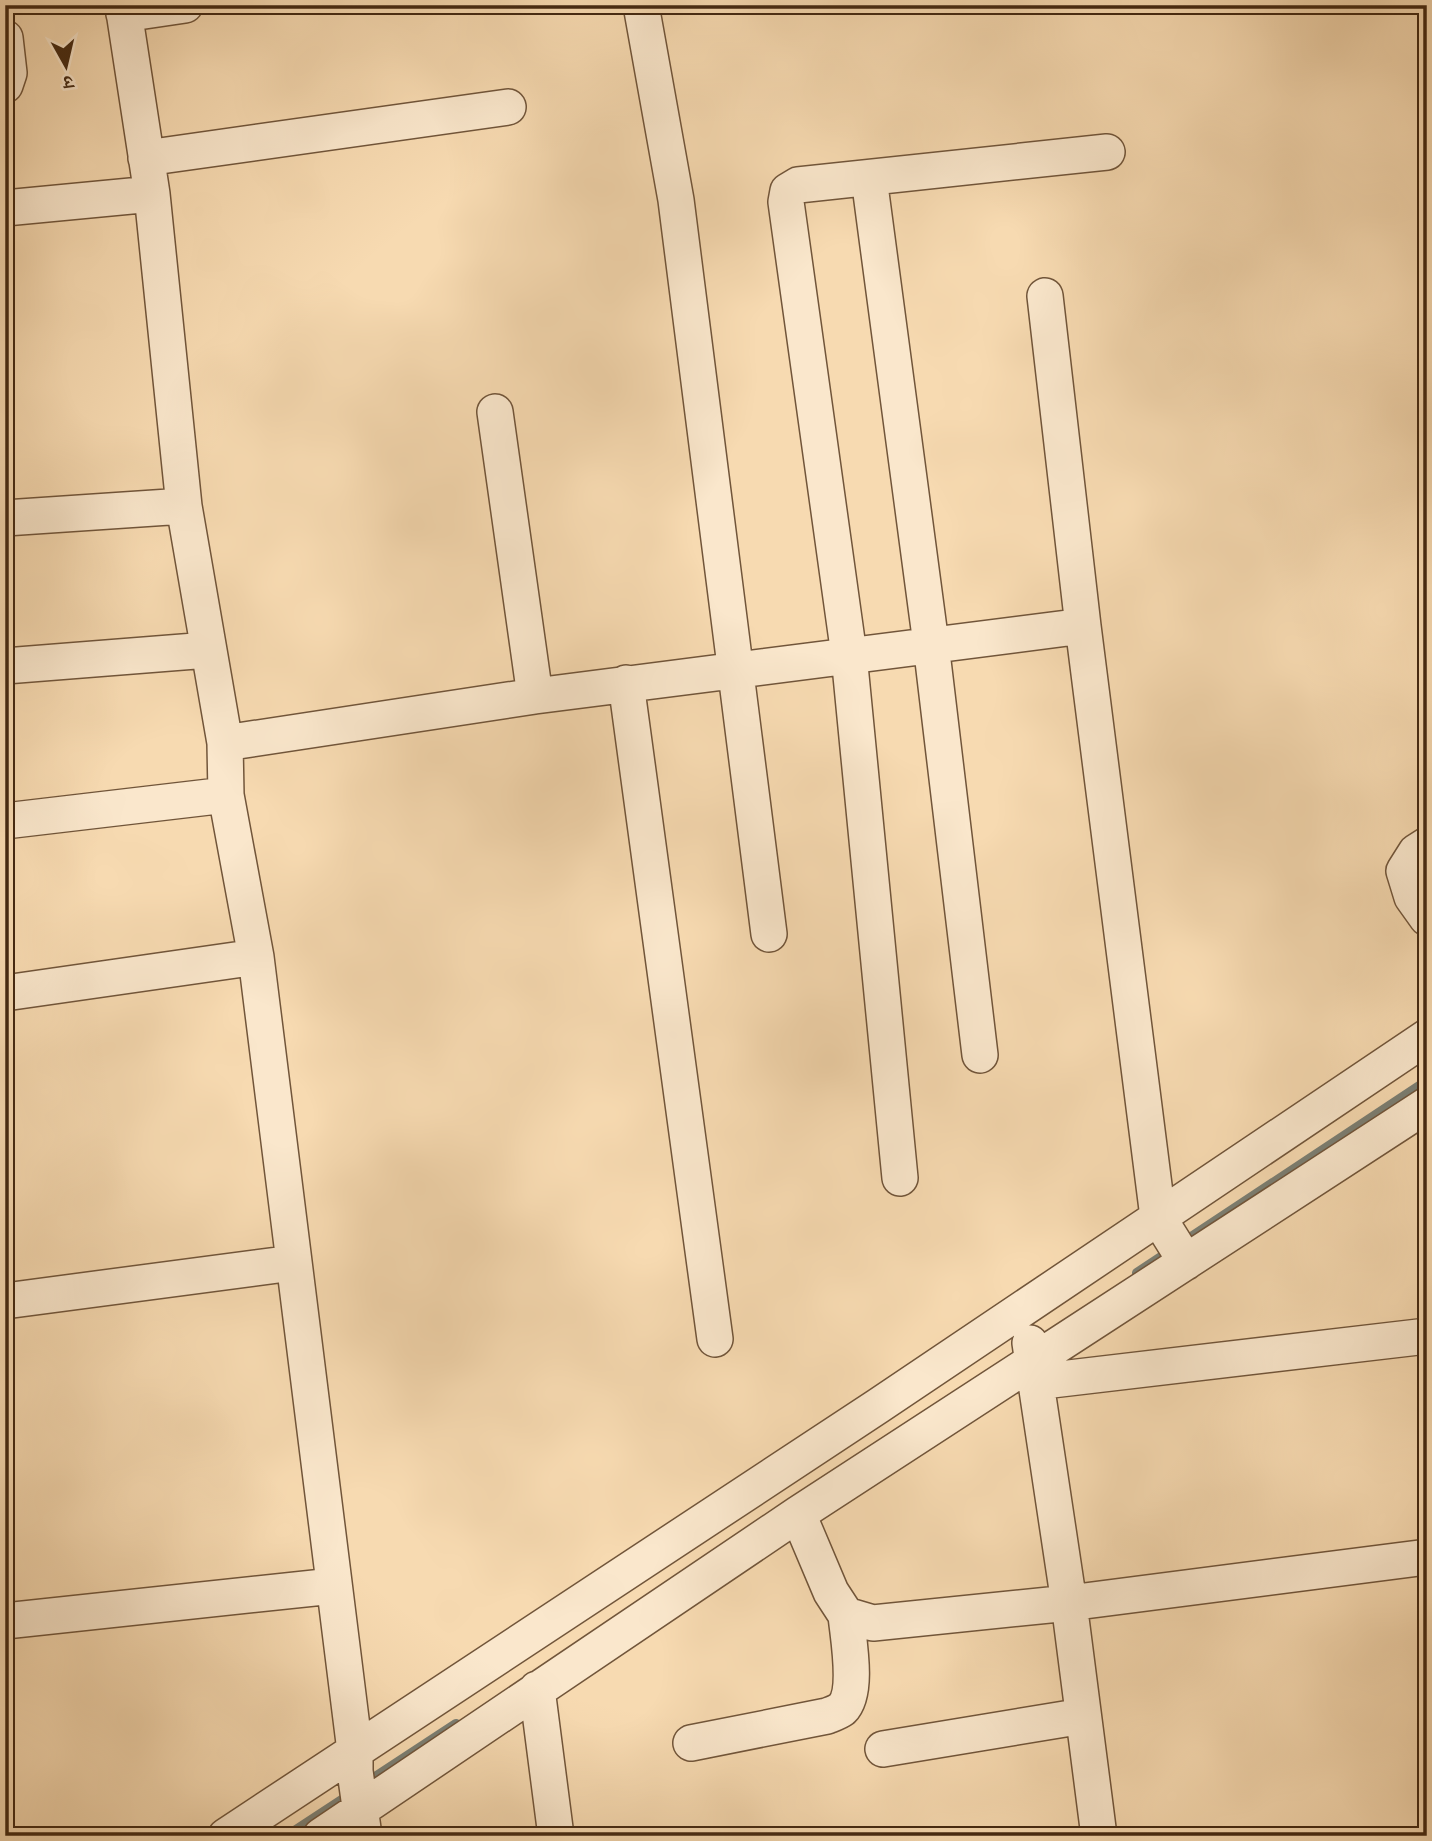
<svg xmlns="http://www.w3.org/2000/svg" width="1432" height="1841" font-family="'IM FELL Great Primer','Noto Serif Devanagari',serif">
  <rect width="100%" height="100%" fill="#f7dab1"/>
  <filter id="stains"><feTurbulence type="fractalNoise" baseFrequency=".00286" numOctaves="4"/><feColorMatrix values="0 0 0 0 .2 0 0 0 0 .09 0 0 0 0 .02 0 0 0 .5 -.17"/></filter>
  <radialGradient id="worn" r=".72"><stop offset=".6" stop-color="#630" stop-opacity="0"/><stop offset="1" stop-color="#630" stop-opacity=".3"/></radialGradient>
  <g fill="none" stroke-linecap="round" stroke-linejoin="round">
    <!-- stream -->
    <path stroke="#7b7f74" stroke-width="10" d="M1137,1273L1427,1081
      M363,1785L456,1724
      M287,1836L351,1794"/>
    <!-- minor casing -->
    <g stroke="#71553a" stroke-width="38">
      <path id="minor" d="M123,5L152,194L184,506L225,743L226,795L256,957L355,1751V1771L364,1836
        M641,5L676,200L769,934
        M124,14L185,5
        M5,38L9,73L5,85
        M146,158L508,107
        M869,178L931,644L980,1055
        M5,208L152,194
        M1045,296L1083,626L1158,1217L1186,1262
        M495,412L535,696
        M5,518L184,506
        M5,666L208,650
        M626,683L715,1339
        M225,743L535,696L1083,626
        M5,821L226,795
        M1427,845L1416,852L1404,871L1412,897L1427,918
        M5,993L256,957
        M900,1178L849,655L786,202L788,191L798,185L1107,152
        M5,1301L293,1263
        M1030,1343L1069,1603L1099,1836
        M1035,1382L1427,1336
        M798,1514L831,1592L846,1615L873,1623L1069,1603L1427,1557
        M5,1621L333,1586
        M537,1689L556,1836
        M691,1743L827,1716C832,1714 838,1712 842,1709C859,1692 848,1638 846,1615
        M883,1749L1083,1716
        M226,1836L878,1406L1427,1037
        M321,1836L798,1514L1427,1105"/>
    </g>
    <!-- minor -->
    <use href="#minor" stroke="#fae7cc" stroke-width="35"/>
  </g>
  <!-- margin -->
  <rect width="1432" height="1841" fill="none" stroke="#f7dab1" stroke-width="28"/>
  <rect x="7" y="7" width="1418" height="1827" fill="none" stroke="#442912" stroke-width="3.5"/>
  <rect x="14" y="14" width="1404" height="1813" fill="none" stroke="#442912" stroke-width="2"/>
  <!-- north arrow -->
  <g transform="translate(66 66) rotate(172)" stroke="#fae7cc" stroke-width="5" paint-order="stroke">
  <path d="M0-5L12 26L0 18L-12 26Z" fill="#442912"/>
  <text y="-10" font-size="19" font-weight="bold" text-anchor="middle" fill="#442912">उ</text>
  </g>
  <rect width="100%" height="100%" filter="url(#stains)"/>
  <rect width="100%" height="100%" fill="url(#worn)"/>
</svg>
